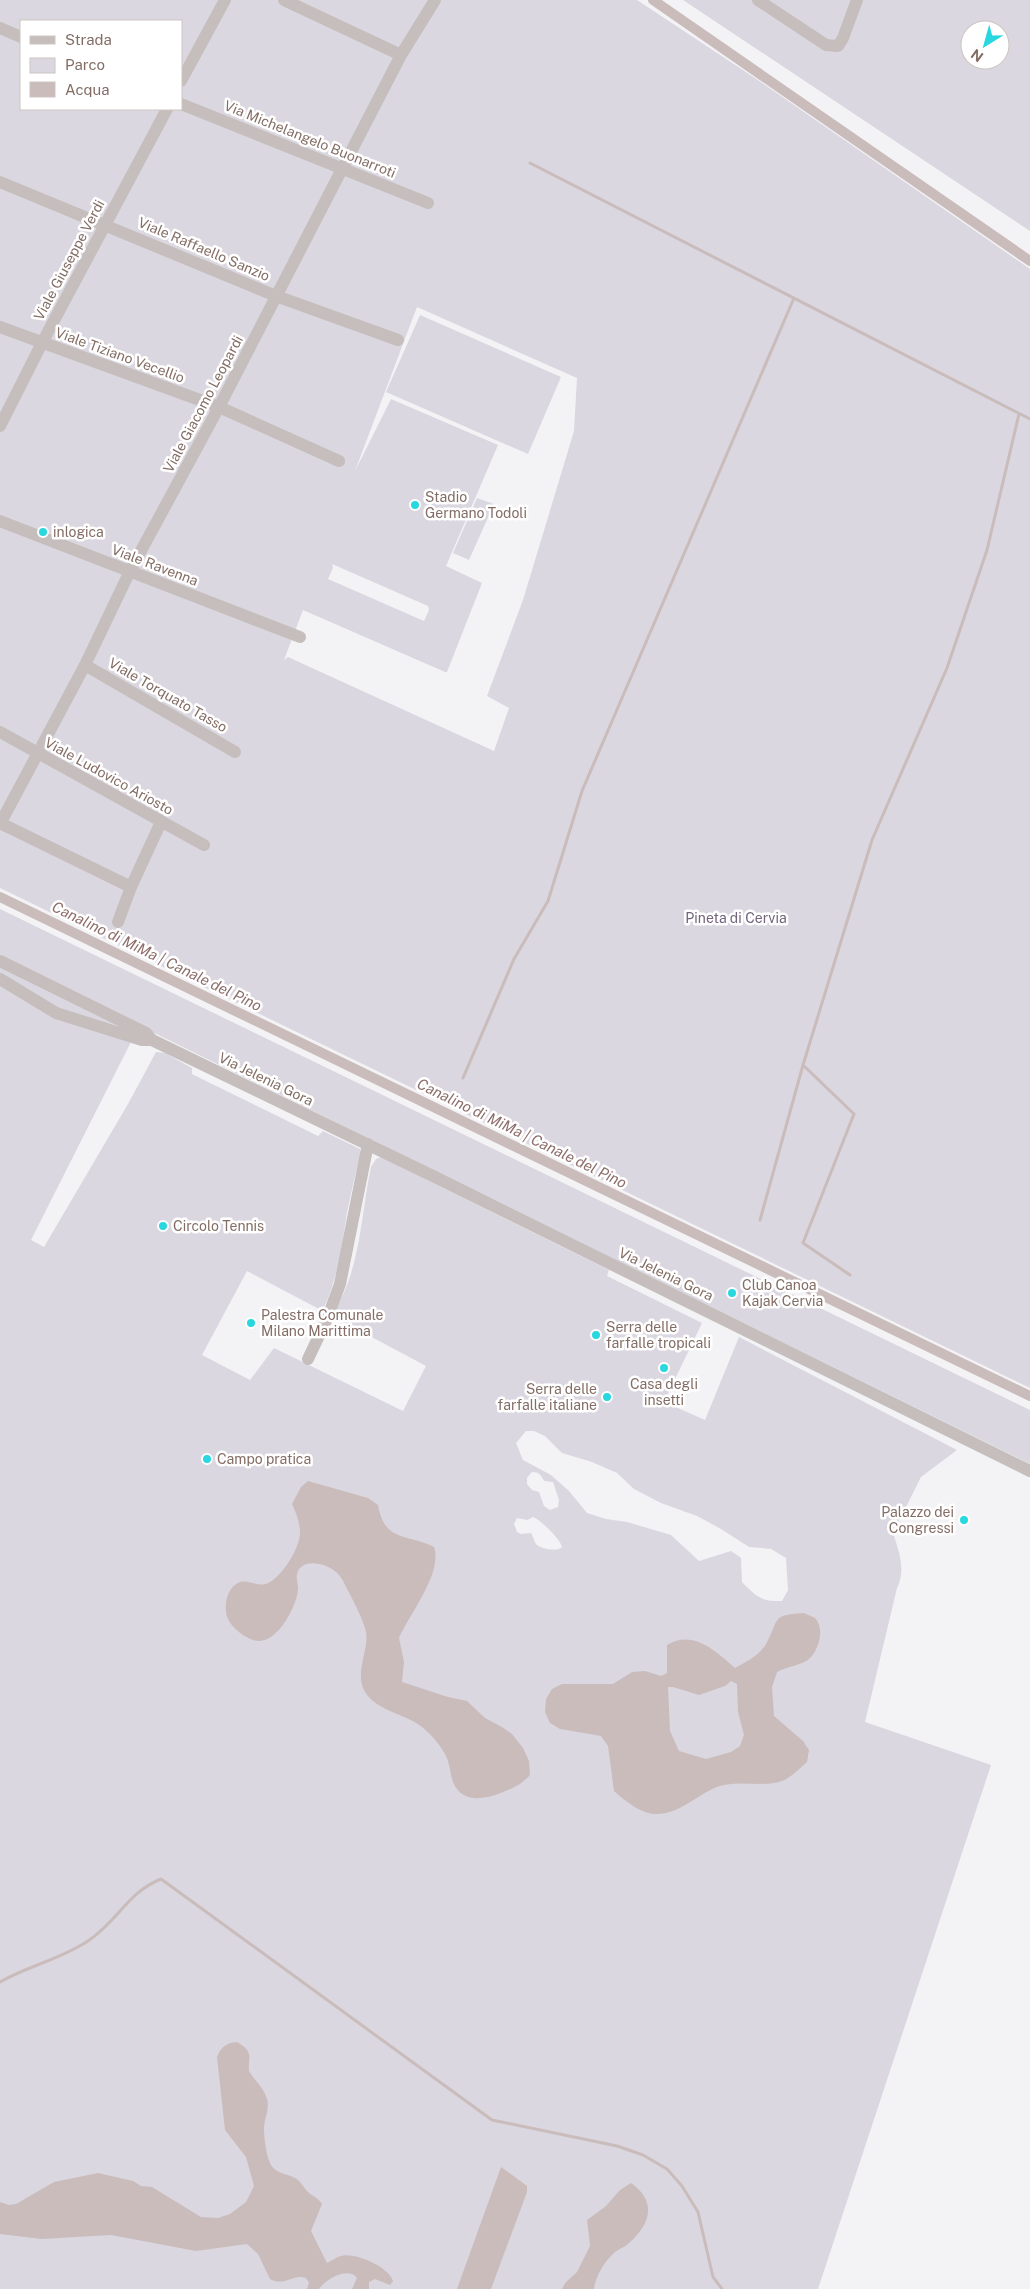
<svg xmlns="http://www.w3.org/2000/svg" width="1030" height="2289" font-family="'Public Sans',sans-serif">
  <rect width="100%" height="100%" fill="#f3f3f6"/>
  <!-- green -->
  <path fill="#dad7e0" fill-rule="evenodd" d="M0,0H637L755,78L1030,269V1388L0,888ZM21,21H181V109H21ZM417,307L577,378L574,431L523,600L487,696L509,708L494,751L288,657L284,660L303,610L445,672H447L482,583L446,566L498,445L391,399L355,471ZM332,564L428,606L429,610L424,621L328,579L333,568Z
    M683,0H1030V231ZM970,30H1000V60H970Z
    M420,315L561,377L528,454L386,392Z
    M477,498L494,504L469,560L453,553Z
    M0,909L1030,1410V1464L0,957Z
    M0,966L138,1032L54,1007L0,976Z
    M0,984L131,1042L31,1240L44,1247L128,1104L156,1052L165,1053L192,1068V1074L202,1079L318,1136L323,1131L360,1149L361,1152C356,1172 351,1192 347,1213C342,1245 338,1277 324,1307L321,1310L247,1271L202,1355L250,1380L274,1348L403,1411L426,1366L334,1317C337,1305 343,1296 347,1285C361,1249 363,1204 371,1167L376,1159L381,1157L609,1270L607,1276L702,1323L664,1402L705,1420L739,1337L957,1450L921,1477L893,1533C899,1551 906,1570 897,1588L865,1722L991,1765L818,2289H0ZM526,1431H534L545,1436L562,1453L592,1462L617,1473L634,1489L661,1503L697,1516L721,1529L749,1547L771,1549L786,1558L788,1590L782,1601C761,1602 756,1596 742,1582L741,1558L731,1551L699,1561L671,1535L627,1522L606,1519L587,1513L569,1491L551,1475L523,1460L516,1443ZM532,1472C539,1472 541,1475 544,1481L553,1482L559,1500L558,1507L550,1510L544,1506L539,1492L532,1490L527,1484V1478ZM533,1517C541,1520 561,1540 562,1547C557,1552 541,1549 536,1544C534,1541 533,1536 531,1533L521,1534L517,1532L514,1524L517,1518L527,1520Z"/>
  <!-- water -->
  <path fill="#cabcbb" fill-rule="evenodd" d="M308,1481L368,1498L378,1505C385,1543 406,1533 434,1547C443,1573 409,1615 399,1638L404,1662L402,1682L448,1697L467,1701L485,1718L502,1727L512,1734L523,1748L529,1761L530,1775C520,1786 511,1789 498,1794C481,1800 461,1802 453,1782C450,1773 450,1765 446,1756C441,1746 432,1735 422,1727C405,1713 373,1711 363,1688C356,1669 369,1649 366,1632C364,1621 352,1598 346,1587C344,1582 340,1575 336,1572C327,1563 301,1557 297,1574C296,1579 298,1584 298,1589C297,1607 275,1648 253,1640C244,1637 232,1628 228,1619C223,1608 226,1587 240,1582C247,1580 257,1586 266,1584C281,1579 300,1548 300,1533C300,1522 296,1513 292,1504L301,1487Z
    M804,1613C807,1615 812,1616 815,1618C825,1629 819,1649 810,1658C802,1666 787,1666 777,1672L772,1687L774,1716L803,1741L809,1750L807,1762C800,1768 791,1778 782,1781C762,1788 738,1779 717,1787C694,1796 680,1815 654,1814C640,1813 624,1800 614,1791L608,1746L601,1736L560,1729L550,1723L545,1712L546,1699L552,1689L562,1684H613L632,1672L645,1671L661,1676L667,1673V1645C694,1629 716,1652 735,1668C746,1662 759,1656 766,1644C780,1619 770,1615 804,1613ZM731,1681L737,1684L738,1712L744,1735L740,1746L731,1752L706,1759L679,1751L670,1731L668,1687H673L699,1695L725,1686Z
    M237,2042C254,2052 248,2055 249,2071C254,2080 264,2088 267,2099C270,2109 264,2119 264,2129C264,2138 266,2154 270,2163C275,2174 286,2173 295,2178C301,2181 303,2187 308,2192C313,2197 318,2197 322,2204L311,2231L327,2263C331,2261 336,2257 341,2256C355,2252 389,2267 393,2281L390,2285L375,2279L369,2282V2289H352L357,2278C348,2266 326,2279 319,2289H307L309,2283L306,2278C294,2273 284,2287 270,2279L258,2254L247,2244L196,2251L111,2235L42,2239L0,2234V2202L9,2205L16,2204L54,2182L98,2173L133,2181L141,2186L152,2187L201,2217L218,2218L230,2214L246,2202L254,2186L246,2157L225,2130L217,2057C221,2047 226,2043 237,2042Z
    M501,2167L527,2186V2192L491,2289H457Z
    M631,2183C658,2202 650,2225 628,2244C623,2248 616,2250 612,2255C604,2262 595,2278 594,2289H562L565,2283L577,2272L590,2246L587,2220L606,2206L620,2190Z"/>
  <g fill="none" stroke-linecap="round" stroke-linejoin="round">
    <!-- stream -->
    <path stroke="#cabcbb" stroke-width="3" d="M530,163L1030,419
      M803,1065L854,1114L803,1243L850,1275
      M463,1078L514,959L548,901L582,791L794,298
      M760,1220L803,1065L872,840L947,668L987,550L1019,414
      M0,1982C28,1966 61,1959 88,1941C118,1921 128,1892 161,1879L492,2120L617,2146L643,2155L667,2169L682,2186L698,2212L713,2277L722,2289"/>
    <!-- canal -->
    <path stroke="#cabcbb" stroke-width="10" d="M653,0L1030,261
      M0,897L1030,1396"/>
    <!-- minor -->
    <path stroke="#c5bebc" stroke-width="12" d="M284,0L401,55
      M758,0L826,45L838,46L843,38L857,0
      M0,28L21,37
      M181,81L225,0
      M181,104L428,203
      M0,182L276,296L398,340
      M0,327L219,407L339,461
      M0,426L42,343L167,109
      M0,521L300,637
      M85,665L235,752
      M0,732L204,845
      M0,823L131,887L161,822
      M0,824L85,665L130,571L219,407L401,55L435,0
      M118,922L131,887
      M0,961L146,1033L152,1040L439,1179L1030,1471
      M0,979L56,1013L142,1040H152
      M308,1359L327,1319L340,1284L368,1144"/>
  </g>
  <!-- markers -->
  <g fill="#29d7df" stroke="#fff" stroke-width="2">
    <circle cx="415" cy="505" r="5"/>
    <circle cx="43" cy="532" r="5"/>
    <circle cx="163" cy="1226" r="5"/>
    <circle cx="732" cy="1293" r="5"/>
    <circle cx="251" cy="1323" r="5"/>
    <circle cx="596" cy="1335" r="5"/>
    <circle cx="664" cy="1368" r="5"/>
    <circle cx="607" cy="1397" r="5"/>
    <circle cx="207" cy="1459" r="5"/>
    <circle cx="964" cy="1520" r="5"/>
  </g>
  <g text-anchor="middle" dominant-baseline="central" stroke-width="5" stroke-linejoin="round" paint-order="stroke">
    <!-- street labels -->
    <g font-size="14" fill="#836d65" stroke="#fff">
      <text transform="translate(310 139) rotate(22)">Via Michelangelo Buonarroti</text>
      <text transform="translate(204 249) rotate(23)">Viale Raffaello Sanzio</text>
      <text transform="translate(69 260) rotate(-62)">Viale Giuseppe Verdi</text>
      <text transform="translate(120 355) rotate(20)">Viale Tiziano Vecellio</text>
      <text transform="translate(203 404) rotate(-62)">Viale Giacomo Leopardi</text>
      <text transform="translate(155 565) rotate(21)">Viale Ravenna</text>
      <text transform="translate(168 695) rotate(30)">Viale Torquato Tasso</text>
      <text transform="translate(109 776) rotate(29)">Viale Ludovico Ariosto</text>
      <text transform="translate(266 1079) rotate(26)">Via Jelenia Gora</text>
      <text transform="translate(666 1274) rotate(26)">Via Jelenia Gora</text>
    </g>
    <!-- poi labels -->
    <g font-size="14" fill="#836d65" stroke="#fff" text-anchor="start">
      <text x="425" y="497">Stadio<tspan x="425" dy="16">Germano Todoli</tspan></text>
      <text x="53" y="532">inlogica</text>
      <text x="173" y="1226">Circolo Tennis</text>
      <text x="742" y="1285">Club Canoa<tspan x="742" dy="16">Kajak Cervia</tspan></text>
      <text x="261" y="1315">Palestra Comunale<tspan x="261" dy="16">Milano Marittima</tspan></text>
      <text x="606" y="1327">Serra delle<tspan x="606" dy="16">farfalle tropicali</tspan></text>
      <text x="664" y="1384" text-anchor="middle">Casa degli<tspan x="664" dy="16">insetti</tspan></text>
      <text x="597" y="1389" text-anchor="end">Serra delle<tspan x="597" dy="16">farfalle italiane</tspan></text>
      <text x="217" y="1459">Campo pratica</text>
      <text x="954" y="1512" text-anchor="end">Palazzo dei<tspan x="954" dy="16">Congressi</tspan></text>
    </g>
    <!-- park labels -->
    <g font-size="14" fill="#72647a" stroke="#fff">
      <text x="736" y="918">Pineta di Cervia</text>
    </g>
    <!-- water labels -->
    <g font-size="15" font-style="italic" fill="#8d6e6b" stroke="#fff">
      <text transform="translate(157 956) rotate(26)">Canalino di MiMa | Canale del Pino</text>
      <text transform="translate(522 1133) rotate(26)">Canalino di MiMa | Canale del Pino</text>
    </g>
  </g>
  <!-- legend -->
  <rect x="20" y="20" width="162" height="90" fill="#ffffff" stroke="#cdc5c1"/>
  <rect x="30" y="36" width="25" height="8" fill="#c5bebc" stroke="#cdc5c1"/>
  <text x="65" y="45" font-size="15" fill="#836d65">Strada</text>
  <rect x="30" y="58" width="25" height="15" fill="#dad7e0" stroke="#cdc5c1"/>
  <text x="65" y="70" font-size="15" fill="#836d65">Parco</text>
  <rect x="30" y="82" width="25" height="15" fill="#cabcbb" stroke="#cdc5c1"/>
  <text x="65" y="95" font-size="15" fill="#836d65">Acqua</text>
  <!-- north arrow -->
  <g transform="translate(985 45) rotate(217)"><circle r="24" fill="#ffffff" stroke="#cdc5c1"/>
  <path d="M0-4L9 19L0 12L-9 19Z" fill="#29d7df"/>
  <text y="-8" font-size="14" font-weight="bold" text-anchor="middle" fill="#836d65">N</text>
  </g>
</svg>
